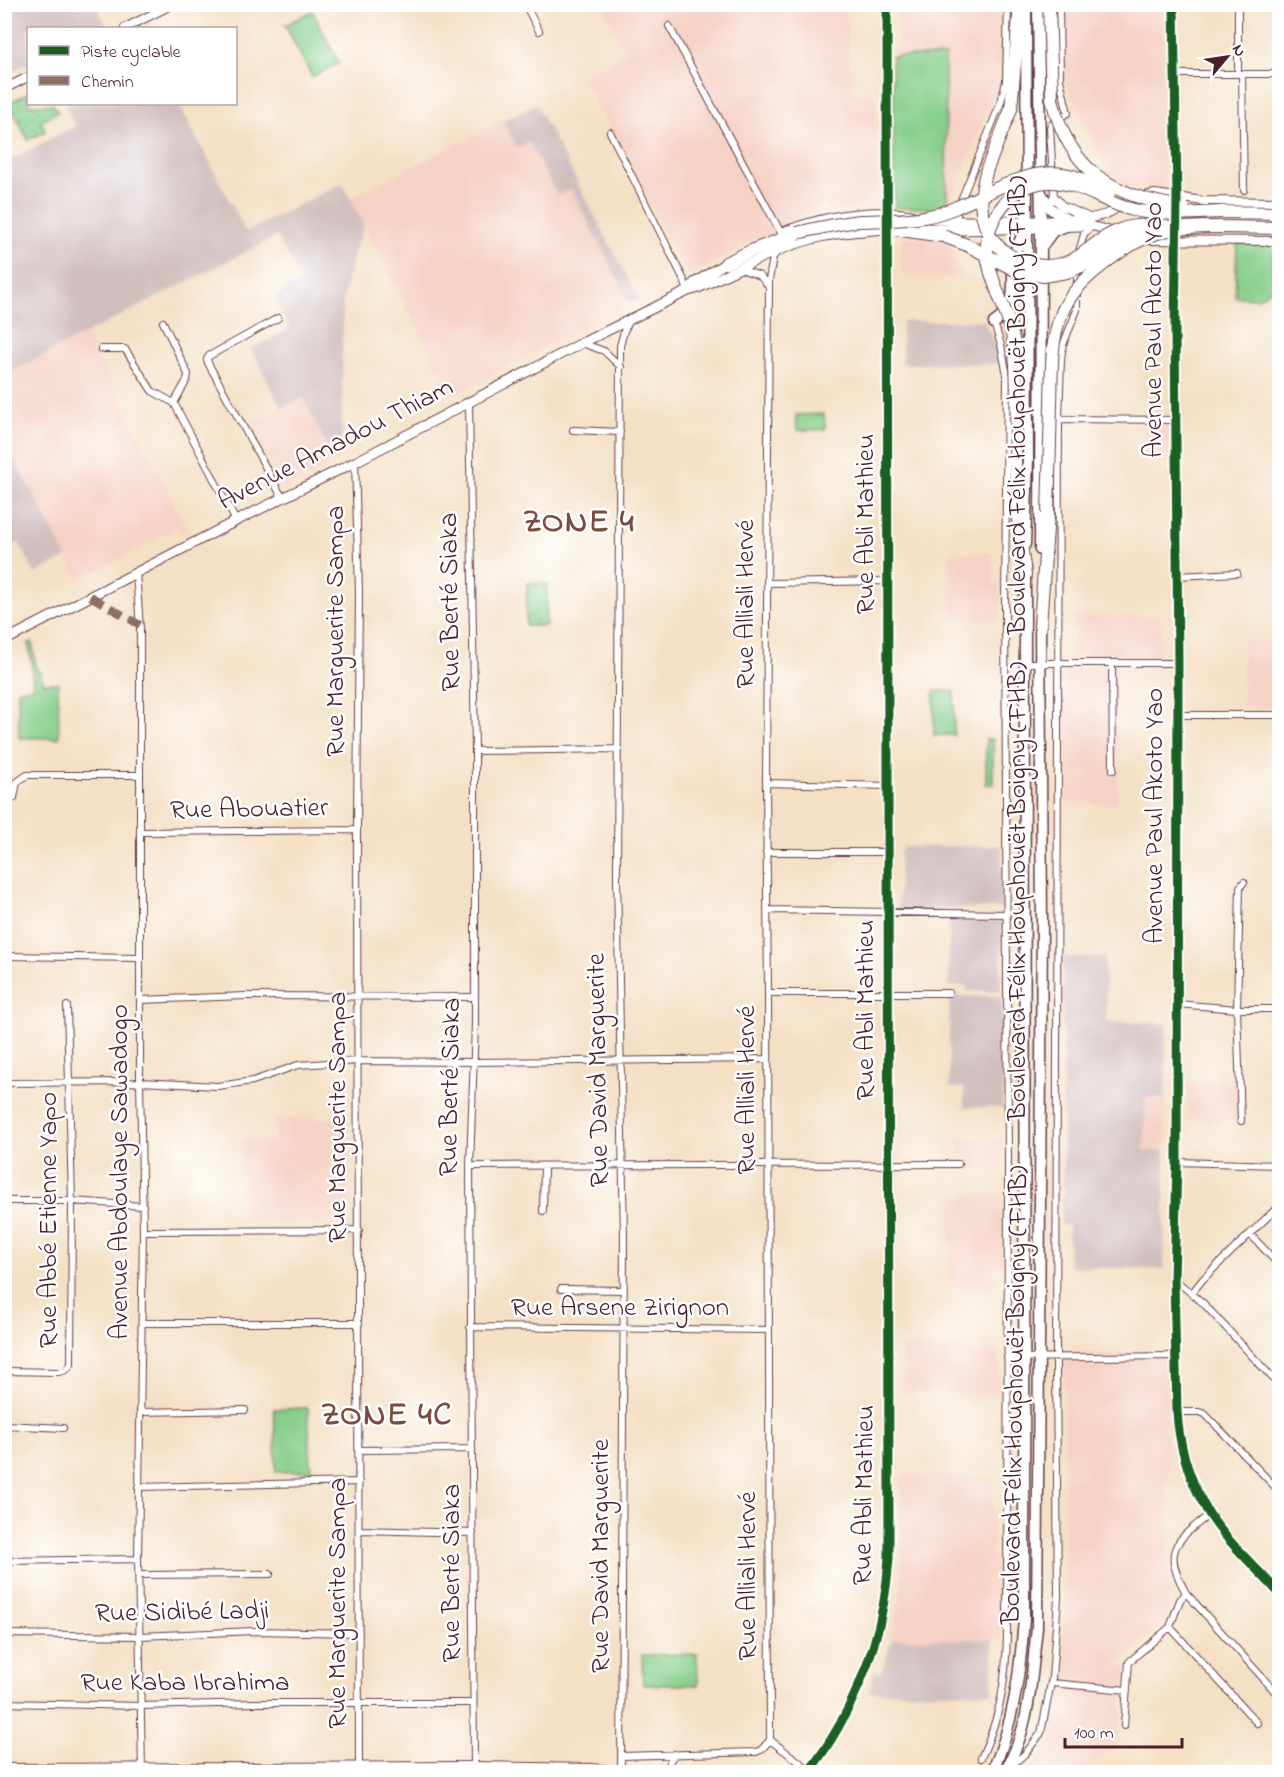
<svg xmlns="http://www.w3.org/2000/svg" width="1284" height="1777" font-family="'Indie Flower',sans-serif">
  <defs>
    <pattern id="garden-dots" width="8" height="8" patternUnits="userSpaceOnUse" patternTransform="scale(1.5)"><rect width="8" height="8" fill="#86ce8a"/><path d="M2 2h.1M6 6h.1" fill="none" stroke="#75b077" stroke-width="1.8" stroke-linecap="round"/></pattern>
  </defs>
  <rect width="100%" height="100%" fill="#fff"/>
  <filter id="ink" filterUnits="userSpaceOnUse"><feTurbulence type="fractalNoise" baseFrequency=".0167" numOctaves="2"/><feDisplacementMap in="SourceGraphic" scale="12" xChannelSelector="R" yChannelSelector="G"/><feConvolveMatrix kernelMatrix="1 2 1 2 8 2 1 2 1" color-interpolation-filters="sRGB"/></filter>
  <filter id="wash" filterUnits="userSpaceOnUse"><feTurbulence type="fractalNoise" baseFrequency=".008" numOctaves="4" result="noise"/><feDisplacementMap in="SourceGraphic" scale="24" xChannelSelector="R" yChannelSelector="G"/><feGaussianBlur stdDeviation="1.35" result="paint"/><feColorMatrix in="noise" values="0 0 0 0 0 0 0 0 0 0 0 0 0 0 0 0 0 1.4 0 .05"/><feComposite in="paint" operator="in"/></filter>
  <g filter="url(#wash)">
    <rect width="100%" height="100%" fill="#f4e0c5"/>
    <!-- built -->
    <path fill="#f6d1c5" d="M602,5H841L842,10L846,9L852,93L875,94L879,208L828,211L824,204L689,277L582,76L626,53Z
      M897,5H1002V77L947,208L945,56H897Z
      M1064,5H1163V188L1139,185L1126,188L1112,181L1064,79Z
      M503,121L517,147L529,141L557,196L571,189L630,303L452,395L350,198Z
      M901,236L946,239L964,277L902,276Z
      M86,334L189,531L182,534L178,527L79,580L5,439V375Z
      M303,398L328,446L342,438V458L283,490L250,425Z
      M1143,425H1169L1168,453H1142Z
      M949,553H993V583H1001V619H951Z
      M1074,615L1161,617L1160,657L1074,656Z
      M1243,640H1279V706H1243Z
      M1065,669H1117L1118,803H1066Z
      M1187,1083H1238V1120H1188Z
      M1145,1098H1165V1151H1144Z
      M348,1118L349,1221L242,1222L241,1141L275,1140L274,1119Z
      M959,1138L1002,1139V1169H959Z
      M950,1195H1002L1003,1265H995V1288H950Z
      M902,1347H963L964,1352H1000V1393H902Z
      M1064,1352H1164L1167,1364L1168,1619L1115,1666H1127L1118,1742L1085,1772H1024L1039,1757L1047,1734L1058,1679L1065,1600Z
      M901,1476L993,1477V1558H1002V1639H892L901,1593Z"/>
    <!-- industrial -->
    <path fill="#d1bfbf" d="M5,4H109V5L99,10L106,24L98,28H28V63L5,75Z
      M64,104H179L246,232L342,183L364,225L354,252L343,299L342,438L328,447L303,398L282,408L251,349L290,329L275,302L277,295L302,282L277,236L5,375V163L75,126Z
      M536,104L639,299L633,302L630,303L571,189L557,196L529,142L517,148L503,121Z
      M902,321H984L1003,364H902Z
      M4,439L67,557L35,574L19,542L5,549Z
      M1002,846L1003,908L898,909L900,851H902L903,847Z
      M949,920L1002,921L1001,991H967V986H949Z
      M1063,957H1105L1106,1022L1166,1023L1165,1098H1145V1105L1144,1151H1165L1164,1269L1069,1267L1068,1226L1061,1225L1062,1195L1065,1194V1187L1063,1186Z
      M949,996H1002L1003,1108L964,1107V1088H949Z
      M892,1639H993V1693L869,1692L875,1671L881,1673L882,1670Z"/>
    <!-- green -->
    <path fill="#86ce8a" stroke="#68765a" stroke-width="1.5" d="M312,11L339,63L312,77L285,25Z
      M892,56H945L947,208H895Z
      M1237,244L1273,245L1271,289L1259,298L1235,297Z
      M824,414L825,430H797L796,415Z
      M32,642L37,671H39L44,683H58L59,738H19L18,689L33,688L32,664L28,644Z
      M934,691H954V735H934Z
      M986,739H993V784H986Z
      M308,1408L311,1471L276,1472L274,1409Z
      M697,1654L698,1685H643L642,1655Z"/>
    <!-- garden -->
    <path fill="url(#garden-dots)" stroke="#68765a" stroke-width="1.5" d="M28,93V104L39,105L53,104L58,112L41,121L45,131L28,140L9,103Z
      M527,583L547,584L546,626H526Z"/>
  </g>
  <g filter="url(#ink)">
    <g fill="none" stroke-linecap="round" stroke-linejoin="round">
      <!-- minor casing -->
      <g stroke="#643c42" stroke-width="8">
        <path id="minor" d="M525,4L539,31
          M887,4L888,215
          M669,26L781,233
          M1174,74H1280
          M1238,74V4
          M1242,74L1244,190
          M610,132L684,280L688,291
          M1053,200L1054,197L1050,127L1055,120L1068,113L1060,80L1059,4
          M957,222V210L1001,102L1006,81L1008,4
          M1078,255L1084,234L1092,226
          M741,269L760,276L769,287
          M278,318L209,356L207,359L208,363L282,497
          M163,322L188,374L187,380L174,403
          M582,343L604,351L621,367
          M101,349H125L152,391L174,403L236,521
          M469,403L475,751V1024L470,1166L474,1772
          M1059,419L1177,420
          M573,430L620,432
          M355,462L359,592L357,830L359,1772
          M136,572L140,628V1082L143,1231L138,1559L142,1772
          M1177,576L1237,573
          M768,583L888,581
          M1025,663H1178
          M1112,663L1113,770
          M1178,715H1280
          M475,751L619,749
          M766,783L889,786
          M14,798L17,782L27,775H140
          M140,832L357,830
          M766,852H889
          M768,910L1007,914
          M4,956L139,958
          M768,993H949
          M140,1000L245,996L474,997
          M1177,1004L1237,1009H1280
          M4,1083L140,1082L218,1086L253,1081L298,1065L358,1061L474,1062L768,1059
          M1241,1121L1237,1009L1240,887L1244,882
          M1177,1162L1280,1165
          M470,1166L958,1164
          M4,1201H72L143,1206
          M543,1211L544,1167
          M143,1231L359,1230
          M1250,1234L1280,1266
          M1174,1279L1203,1303L1280,1386
          M561,1289L623,1290
          M1192,1293L1203,1279L1280,1205
          M143,1323H359
          M470,1327L769,1330
          M1007,1358L1176,1356
          M4,1371L59,1372L66,1370L71,1364L72,1201L67,1006
          M140,1412L245,1410
          M1177,1412H1199L1205,1414L1280,1492
          M4,1425L63,1428
          M359,1450L472,1449
          M138,1487L359,1482
          M359,1530L473,1533
          M4,1561L138,1559
          M138,1575L270,1574
          M1186,1593C1161,1549 1176,1541 1210,1514
          M1170,1627L1257,1723
          M4,1634L140,1636L254,1631L359,1633
          M1051,1683L1127,1690
          M4,1703L141,1706L255,1703H473
          M1124,1726L1129,1662L1170,1627L1180,1600L1186,1593L1280,1697
          M770,1740L810,1770
          M622,1756L756,1752L761,1750L770,1740L768,993L766,783L769,280L773,257L778,251
          M981,1758C1001,1715 1006,1681 1007,1634L1008,1165L1005,610L1007,375L1001,345L994,323
          M1011,1766L1026,1753L1041,1733L1052,1678L1058,1599L1056,1367L1059,419L1061,359L1063,345L1077,310V268
          M621,1772L624,1237L617,878L620,346L624,331L630,320
          M664,1772L674,1754
          M808,1772C820,1758 830,1742 839,1726C869,1671 885,1620 889,1558L888,226"/>
      </g>
      <!-- tertiary casing -->
      <g stroke="#643c42" stroke-width="10">
        <path id="tertiary" d="M1174,4L1177,197L1175,331L1178,663L1177,1162L1174,1279L1177,1412C1179,1444 1188,1476 1204,1505C1220,1536 1256,1567 1280,1594
          M125,28L173,4
          M4,89L28,77
          M1054,197L1062,206L1087,217
          M1041,221L1091,218L1107,214L1134,198L1155,194L1203,201L1280,202
          M1041,228L1092,226L1115,232
          M1146,240L1280,241
          M4,1768L474,1766L593,1768L621,1772"/>
      </g>
      <!-- secondary casing -->
      <g stroke="#643c42" stroke-width="11">
        <path id="secondary" d="M928,218L957,221H1041
          M916,227L959,230L1041,228
          M786,231C826,216 870,209 911,215
          M688,291L694,283L729,261
          M4,641L236,521L355,462L582,343L688,291L696,289C736,271 776,247 820,237C846,231 872,230 899,228"/>
      </g>
      <!-- trunk casing -->
      <g stroke="#643c42" stroke-width="13">
        <path id="trunk" d="M1038,4L1041,228L1040,550
          M1041,193L1051,209L1066,219
          M1042,246L1053,231L1066,226
          M994,323C1021,306 1010,283 1014,257C1015,249 1020,241 1023,234
          M1025,544L1028,459L1026,4
          M1007,1478L1023,1499
          M992,1772C1014,1724 1020,1671 1024,1619L1025,569
          M1004,1772C1031,1729 1031,1677 1037,1628L1042,921L1040,620"/>
      </g>
      <!-- motorway casing -->
      <g stroke="#643c42" stroke-width="14">
        <path id="motorway" d="M987,169L1011,109L1020,4
          M1220,212L1280,213
          M1220,227L1280,228
          M894,229L943,236
          M726,263L751,251L797,233
          M1015,459L1016,503L1025,575
          M1040,626L1048,514"/>
      </g>
      <!-- minor -->
      <use href="#minor" stroke="#fff" stroke-width="6"/>
      <!-- tertiary -->
      <use href="#tertiary" stroke="#fff" stroke-width="8"/>
      <!-- secondary -->
      <use href="#secondary" stroke="#fff" stroke-width="9"/>
      <!-- trunk -->
      <use href="#trunk" stroke="#fff" stroke-width="10"/>
      <!-- motorway -->
      <use href="#motorway" stroke="#fff" stroke-width="12"/>
      <!-- motorway-bridge casing -->
      <g stroke="#643c42" stroke-width="14" stroke-linecap="butt">
        <path id="motorway-bridge" d="M1049,4L1052,99C1069,172 1114,197 1183,207
          M987,169C980,193 977,219 993,240C1011,264 1049,274 1076,258C1089,250 1100,238 1115,232C1130,224 1148,225 1165,226
          M797,233C818,228 839,223 860,221C883,220 907,221 929,216C978,206 1024,160 1076,177C1088,180 1098,187 1109,193
          M943,236L967,245L1019,272L1043,276L1067,272L1082,266L1117,241L1140,230
          M1015,459C1016,421 1019,383 1014,345C1008,295 963,253 1004,204C1015,191 1031,183 1048,182C1080,181 1104,204 1134,210C1161,216 1192,213 1220,212
          M1048,514C1049,477 1050,441 1051,404C1052,376 1050,345 1060,318C1068,293 1089,275 1109,260C1150,229 1170,227 1220,227"/>
      </g>
      <!-- motorway-bridge -->
      <use href="#motorway-bridge" stroke="#fff" stroke-width="12"/>
      <!-- quiet -->
      <path stroke="#8d6e63" stroke-width="8" stroke-dasharray="15 8" stroke-linecap="butt" d="M90,596L140,625"/>
      <!-- cycleway casing -->
      <g stroke="#fff" stroke-width="13">
        <path id="cycleway" d="M1174,4L1177,197L1175,331L1178,663L1177,1162L1174,1279L1177,1412C1179,1444 1188,1476 1204,1505C1220,1536 1256,1567 1280,1594
          M808,1772C820,1758 830,1742 839,1726C869,1671 885,1620 889,1558L887,4"/>
      </g>
      <!-- cycleway -->
      <use href="#cycleway" stroke="#1b5e20" stroke-width="9"/>
    </g>
  </g>
  <g text-anchor="middle" dominant-baseline="central" stroke-width="5" stroke-linejoin="round" paint-order="stroke">
    <!-- street labels -->
    <g font-size="27" fill="#4a1f2b" stroke="#fff">
      <text transform="translate(1154 330) rotate(-90)">Avenue Paul Akoto Yao</text>
      <text transform="translate(1018 405) rotate(-90)">Boulevard Félix Houphouët Boigny (FHB)</text>
      <text transform="translate(336 445) rotate(-27)">Avenue Amadou Thiam</text>
      <text transform="translate(866 524) rotate(-90)">Rue Abli Mathieu</text>
      <text transform="translate(451 602) rotate(-91)">Rue Berté Siaka</text>
      <text transform="translate(746 604) rotate(-90)">Rue Alliali Hervé</text>
      <text transform="translate(336 631) rotate(-90)">Rue Marguerite Sampa</text>
      <text transform="translate(249 810) rotate(-1)">Rue Abouatier</text>
      <text transform="translate(1155 816) rotate(-90)">Avenue Paul Akoto Yao</text>
      <text transform="translate(1018 891) rotate(-90)">Boulevard Félix Houphouët Boigny (FHB)</text>
      <text transform="translate(866 1010) rotate(-90)">Rue Abli Mathieu</text>
      <text transform="translate(599 1070) rotate(-91)">Rue David Marguerite</text>
      <text transform="translate(451 1087) rotate(-89)">Rue Berté Siaka</text>
      <text transform="translate(747 1090) rotate(-90)">Rue Alliali Hervé</text>
      <text transform="translate(338 1117) rotate(-90)">Rue Marguerite Sampa</text>
      <text transform="translate(120 1172) rotate(-90)">Avenue Abdoulaye Sawadogo</text>
      <text transform="translate(49 1220) rotate(-90)">Rue Abbé Etienne Yapo</text>
      <text x="620" y="1308">Rue Arsene Zirignon</text>
      <text transform="translate(1016 1395) rotate(-89)">Boulevard Félix Houphouët Boigny (FHB)</text>
      <text transform="translate(865 1495) rotate(-89)">Rue Abli Mathieu</text>
      <text transform="translate(601 1556) rotate(-90)">Rue David Marguerite</text>
      <text transform="translate(452 1573) rotate(-90)">Rue Berté Siaka</text>
      <text transform="translate(748 1576) rotate(-90)">Rue Alliali Hervé</text>
      <text transform="translate(338 1603) rotate(-90)">Rue Marguerite Sampa</text>
      <text transform="translate(182 1613) rotate(-1)">Rue Sidibé Ladji</text>
      <text x="185" y="1683">Rue Kaba Ibrahima</text>
    </g>
    <!-- district labels -->
    <g font-size="33" font-weight="bold" letter-spacing="1.5" fill="#7c4b3f" stroke="#fff">
      <text x="579" y="523">ZONE 4</text>
      <text x="387" y="1416">ZONE 4C</text>
    </g>
  </g>
  <!-- margin -->
  <rect width="1284" height="1777" fill="none" stroke="#fff" stroke-width="24"/>
  <!-- legend -->
  <rect x="27" y="27" width="210" height="78" fill="#ffffff" stroke="#b7a5aa" stroke-width="1.5"/>
  <rect x="39" y="46" width="30" height="9" fill="#1b5e20" stroke="#b7a5aa" stroke-width="1.5"/>
  <text x="81" y="57" font-size="18" fill="#4a1f2b">Piste cyclable</text>
  <rect x="39" y="76" width="30" height="9" fill="#8d6e63" stroke="#b7a5aa" stroke-width="1.5"/>
  <text x="81" y="87" font-size="18" fill="#4a1f2b">Chemin</text>
  <!-- north arrow -->
  <g transform="translate(1227 57) rotate(61)" stroke="#ffffff" stroke-width="4.5" paint-order="stroke">
  <path d="M0-4.5L10 22L0 15L-10 22Z" fill="#4a1f2b"/>
  <text y="-9" font-size="16" font-weight="bold" text-anchor="middle" fill="#4a1f2b">N</text>
  </g>
  <!-- scale -->
  <path d="M1065 1738v9h117v-9" fill="none" stroke="#4a1f2b" stroke-width="3"/>
  <text x="1074" y="1738" font-size="18" fill="#4a1f2b" stroke="#ffffff" stroke-width="4.5" paint-order="stroke">100 m</text>
</svg>
